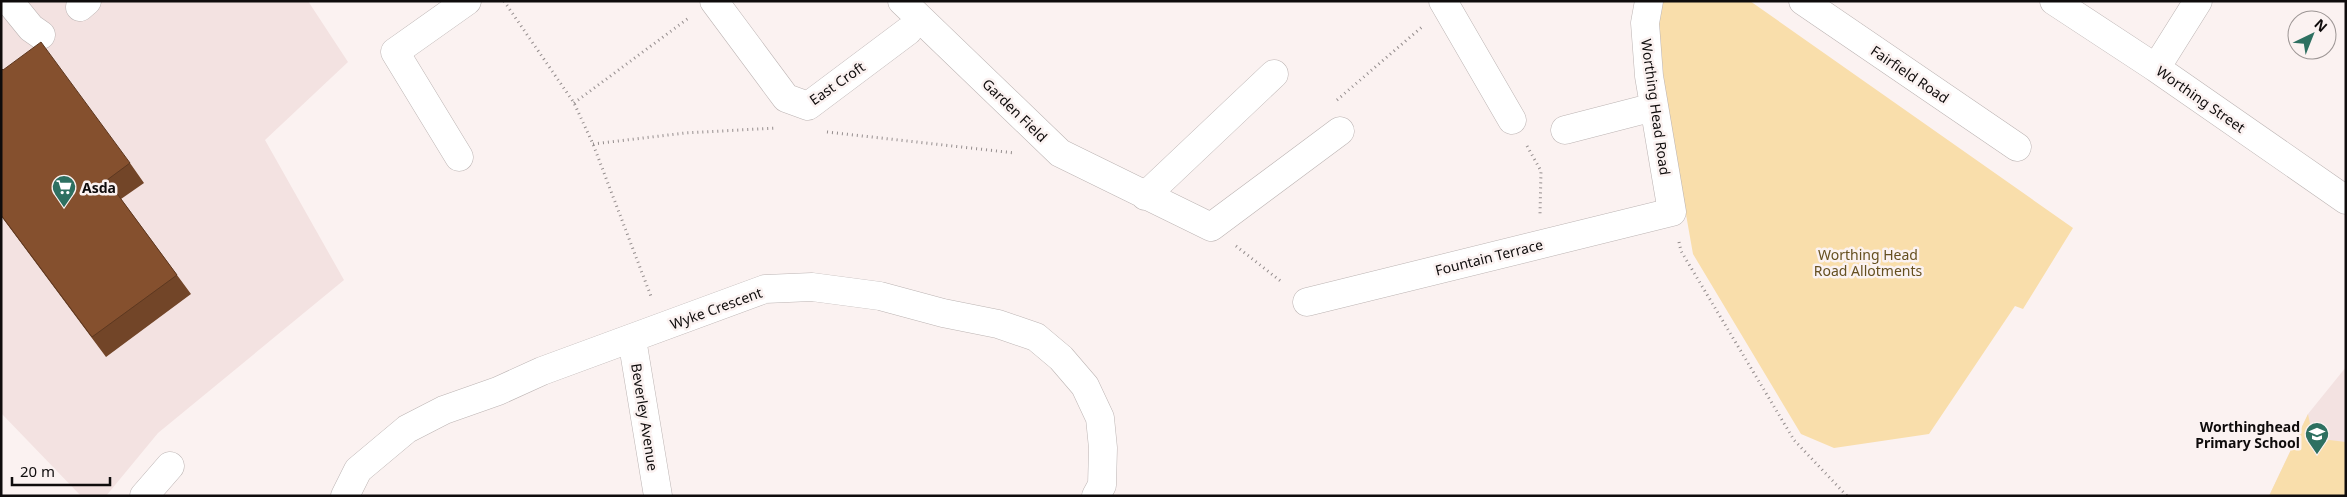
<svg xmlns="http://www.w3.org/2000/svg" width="2347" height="497" font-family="'Noto Sans',sans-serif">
  <rect width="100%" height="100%" fill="#fbf2f1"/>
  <!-- built -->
  <path fill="#f3e2e1" d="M1,1H308L348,62L265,140L344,280L158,433L106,496H81L1,413Z
    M2346,367V496H2269L2308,414Z"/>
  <!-- green -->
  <path fill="#f9deab" d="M1660,1H1750L2073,228L2023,309L2015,306L1929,434L1834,448L1801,434L1693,254L1665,96L1658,16Z
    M2308,414L2313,438L2346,442V496H2269Z"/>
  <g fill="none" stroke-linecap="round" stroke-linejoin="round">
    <!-- minor casing -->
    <g stroke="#bcb4b3" stroke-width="29">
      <path id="minor" d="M9,1L31,28L41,35
        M714,1L786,98L808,106L908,31
        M902,1L1060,153L1211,227L1340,131
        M1443,1L1512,120
        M1803,1L2017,147
        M2054,1L2156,68L2346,200
        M80,7L87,1
        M2156,68L2198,1
        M1565,130L1654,107
        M459,157L395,52L467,1
        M1145,196L1274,74
        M1307,302L1672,212L1649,76L1645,23L1649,1
        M632,339L658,496
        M144,496L170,466
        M345,496L358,470L407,429L444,410L498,391L542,371L765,289L812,287L880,296L943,313L998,324L1036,337L1061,358L1085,386L1100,418L1103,448L1102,485L1096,496"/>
    </g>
    <!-- path -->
    <path stroke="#948d8d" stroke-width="3" stroke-dasharray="1 4" stroke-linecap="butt" d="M504,1L574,103L593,144L652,299
      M1337,100L1423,26
      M574,103L690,17
      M827,132L1015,153
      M593,144L685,133L776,128
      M1527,146L1541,171L1540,214
      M1679,242L1681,251L1794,440L1847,496
      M1236,246L1283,283"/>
    <!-- minor -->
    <use href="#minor" stroke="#fff" stroke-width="28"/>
  </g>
  <!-- wall -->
  <path fill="#724528" d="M1,68L3,70L130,163L144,183L121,199L191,294L106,357L1,216Z"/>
  <!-- building -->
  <path fill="#85502e" stroke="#5d3820" d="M41,42L130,163L107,180L177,275L92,337L1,215V68L3,70Z"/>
  <!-- icons -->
  <defs>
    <g id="supermarket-pin" transform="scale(1.25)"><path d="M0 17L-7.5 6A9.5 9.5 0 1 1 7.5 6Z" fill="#2e7061" stroke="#fbf2f1"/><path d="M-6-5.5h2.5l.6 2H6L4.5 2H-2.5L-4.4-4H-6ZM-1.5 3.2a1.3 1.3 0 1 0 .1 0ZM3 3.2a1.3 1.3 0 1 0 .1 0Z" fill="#fff"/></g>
    <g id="school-pin" transform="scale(1.25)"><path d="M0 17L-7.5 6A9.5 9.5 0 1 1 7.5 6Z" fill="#2e7061" stroke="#fbf2f1"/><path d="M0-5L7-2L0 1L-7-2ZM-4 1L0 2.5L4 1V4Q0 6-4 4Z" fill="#fff"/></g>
  </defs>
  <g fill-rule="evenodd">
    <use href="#supermarket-pin" x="64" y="187"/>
    <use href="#school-pin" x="2317" y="434"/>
  </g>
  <g text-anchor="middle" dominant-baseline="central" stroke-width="5" stroke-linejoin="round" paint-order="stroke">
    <!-- street labels -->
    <g font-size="14" fill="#0f0c0c" stroke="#fbf2f1">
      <text transform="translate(1910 74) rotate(34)">Fairfield Road</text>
      <text transform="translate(837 83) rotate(-35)">East Croft</text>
      <text transform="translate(2201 99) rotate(35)">Worthing Street</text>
      <text transform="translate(1656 107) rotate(82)">Worthing Head Road</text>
      <text transform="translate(1015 110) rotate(44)">Garden Field</text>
      <text transform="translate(1489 257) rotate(-14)">Fountain Terrace</text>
      <text transform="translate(716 308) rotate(-20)">Wyke Crescent</text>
      <text transform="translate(645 417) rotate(81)">Beverley Avenue</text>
    </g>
    <!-- poi labels -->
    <g font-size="14" font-weight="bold" fill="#0f0c0c" stroke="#fbf2f1" text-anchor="start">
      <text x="82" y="187">Asda</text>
      <text x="2300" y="426" text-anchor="end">Worthinghead<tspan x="2300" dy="16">Primary School</tspan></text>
    </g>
    <!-- park labels -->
    <g font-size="14" fill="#654f20" stroke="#fbf2f1">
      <text x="1868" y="254">Worthing Head<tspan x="1868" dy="16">Road Allotments</tspan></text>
    </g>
  </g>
  <!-- border -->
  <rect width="2347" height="497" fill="none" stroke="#0f0c0c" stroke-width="5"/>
  <!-- north arrow -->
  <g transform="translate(2312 35) rotate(43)"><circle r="24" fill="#fbf2f1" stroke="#9d9695"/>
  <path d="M0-4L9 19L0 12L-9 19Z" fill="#2e7061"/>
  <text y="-8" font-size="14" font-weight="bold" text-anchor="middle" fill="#0f0c0c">N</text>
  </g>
  <!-- scale -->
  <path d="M12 477v8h98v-8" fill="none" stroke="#0f0c0c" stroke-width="2.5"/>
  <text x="20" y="477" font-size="15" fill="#0f0c0c" stroke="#fbf2f1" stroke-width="4" paint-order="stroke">20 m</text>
</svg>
